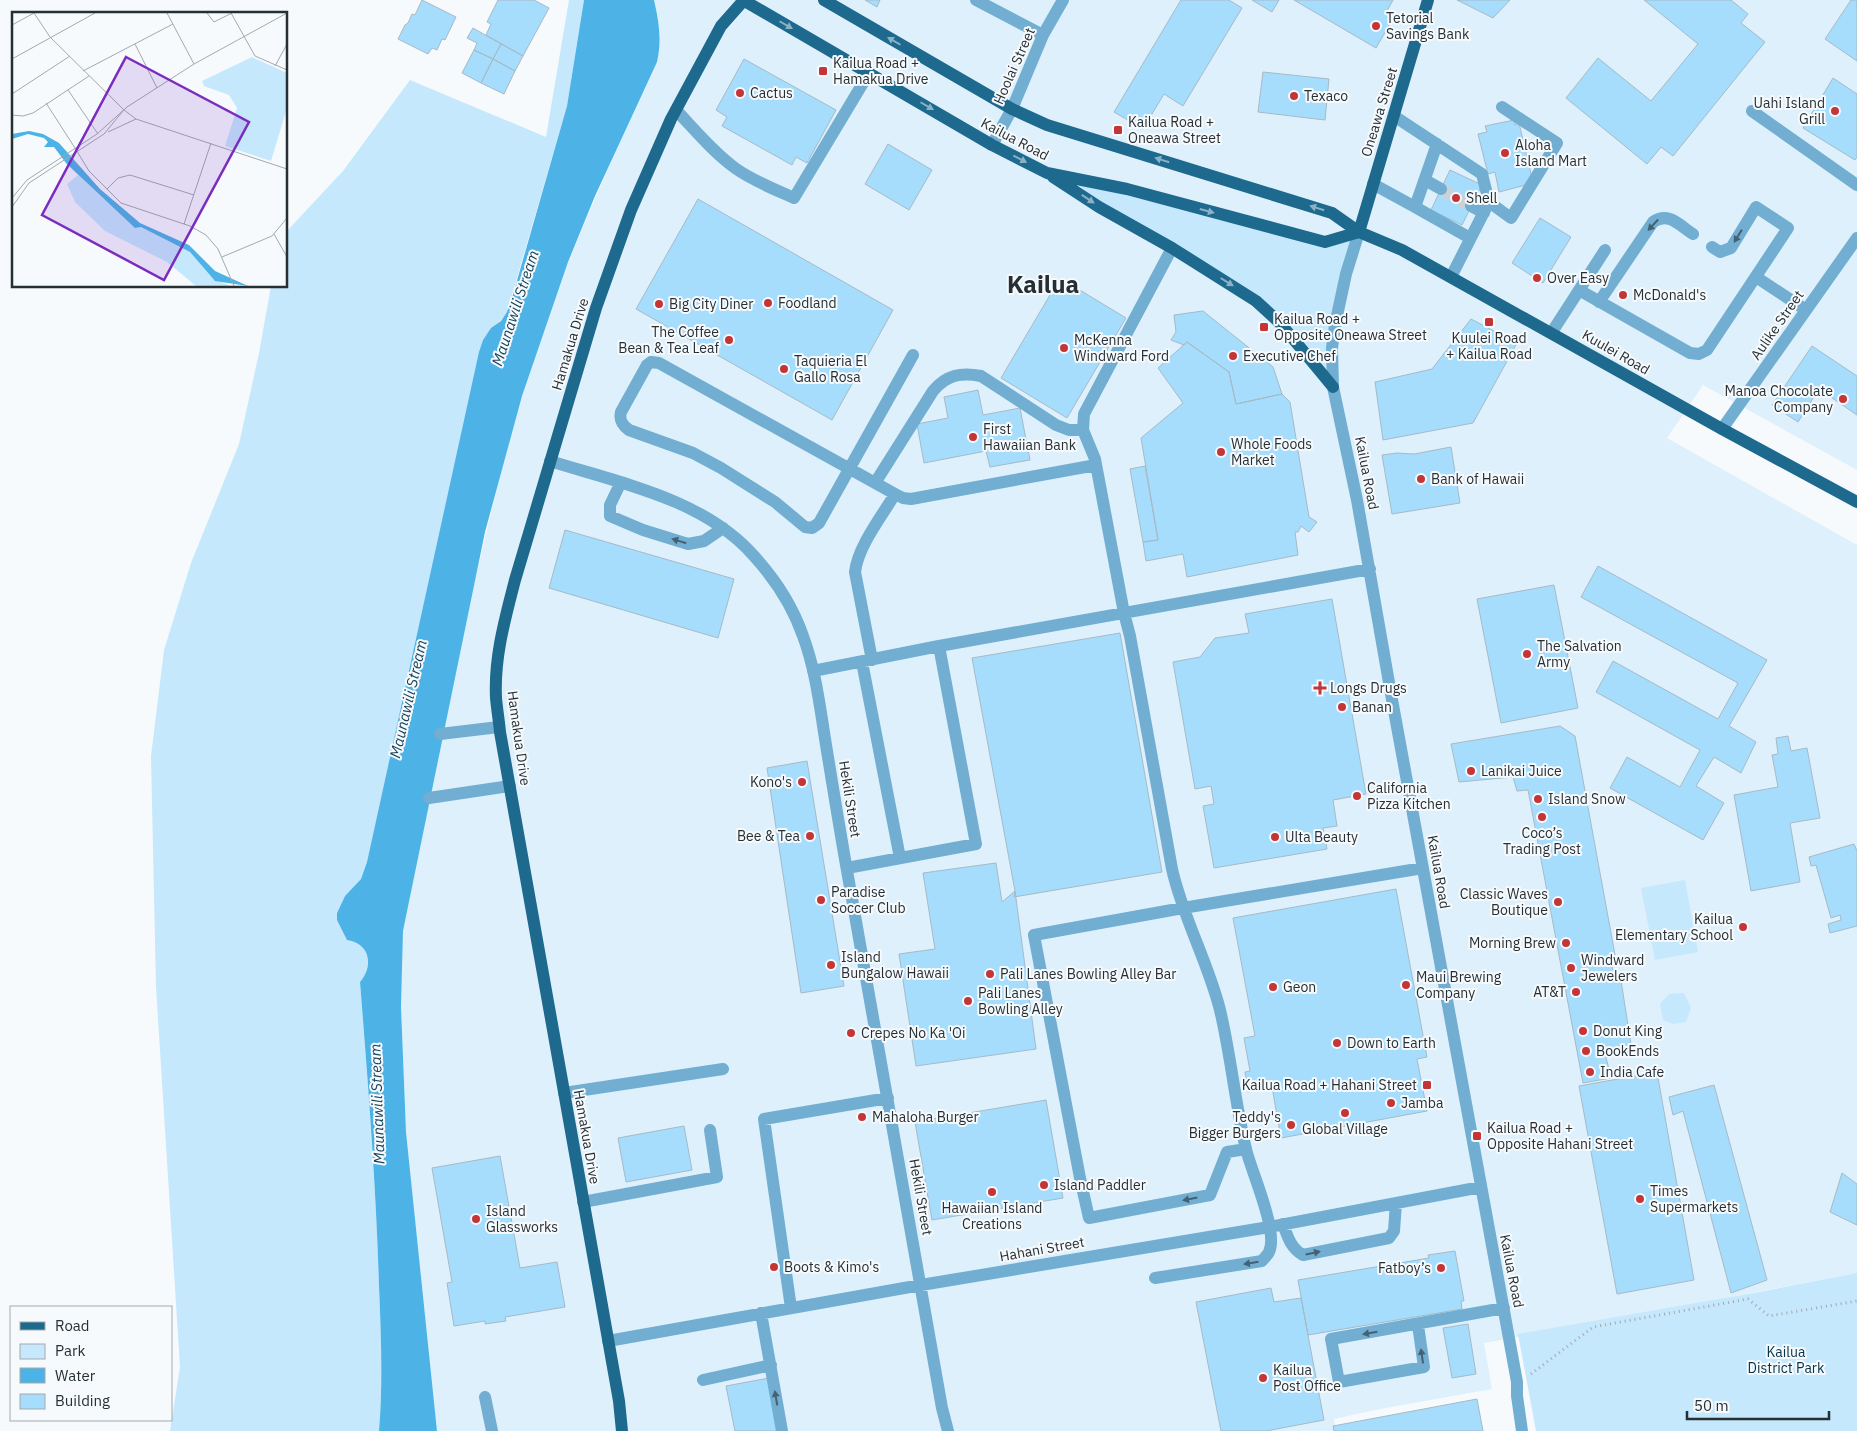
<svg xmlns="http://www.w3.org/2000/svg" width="1857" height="1431" font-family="'IBM Plex Sans',sans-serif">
  <rect width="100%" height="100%" fill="#f6fafd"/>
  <!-- built -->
  <path fill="#def0fb" d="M654,0H1857V470L1703,385L1667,438L1857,545V1273L1704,1302V1304L1484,1343L1492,1389L1380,1409L1334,1419L1336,1431H437L406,1132L401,1007L403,931L470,601L503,463L522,396L568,262L625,129L657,62L660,41L659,25Z"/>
  <!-- green -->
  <path fill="#c5e8fd" d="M569,0H584L567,106L507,312C500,323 490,329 483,340L367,862L361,879L345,896L337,913L356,941L364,948L369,960L366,975L360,982C368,1083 376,1185 379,1286C381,1334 383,1383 379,1431H170L180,1367L156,987L151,756L164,650L191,563L239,444L259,353L271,286H286V232L343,171L410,80L546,137Z
    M1047,173L1322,242L1359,232L1337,313L1333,387L1280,323Z
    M1685,880L1698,952L1655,960L1641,888Z
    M1684,993L1691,1008L1686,1022L1673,1024L1663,1020L1660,1004L1669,994Z
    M1857,1273V1431H1536L1518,1334L1759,1292Z"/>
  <!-- water -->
  <path fill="#4db2e6" d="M584,0H654C659,22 662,40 657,62L595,196L568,262L522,396L485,532L403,931L401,1007L406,1132L437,1431H379C383,1383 381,1334 379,1286C376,1184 368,1083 360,982C374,966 370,943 347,940L337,920V913L345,896L361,879L367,862L479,352L483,340L491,328L501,321L507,312L512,298L567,106Z"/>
  <!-- building -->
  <path fill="#a6ddfd" stroke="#a5bac7" d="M422,0L456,17L445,40L442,39L437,50L432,48L428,54L398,39L405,25L408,23L412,14L415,15Z
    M498,0H534L549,8L523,56L486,35L491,24L487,22Z
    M865,0H880L877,7Z
    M1181,0H1229L1242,8L1183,106L1164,94L1143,129L1114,112Z
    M1252,0H1279L1272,12Z
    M1294,0H1393L1387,11L1395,15L1376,48Z
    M1457,0H1510L1493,18Z
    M1644,0H1731L1748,14L1741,23L1765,42L1673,156L1661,147L1647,164L1566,98L1598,58L1651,101L1698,44Z
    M1851,0H1857V61L1825,39Z
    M473,28L501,44L493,59L474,50L477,43L467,38Z
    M501,44L523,56L515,71L493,59Z
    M474,50L493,59L481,83L462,73Z
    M493,59L515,71L504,94L481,83Z
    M744,59L836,110L807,163L796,157L792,165L722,126L727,117L716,110Z
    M1263,72L1329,79L1325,120L1258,112Z
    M1833,78L1857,94V157L1855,160L1803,128Z
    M1514,120L1515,125L1519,123L1532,178L1530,184L1499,192L1495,172L1488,174L1478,134L1487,132L1485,126Z
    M888,144L932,170L909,210L865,184Z
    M1450,170L1482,185L1462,225L1431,210Z
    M698,199L893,310L832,420L636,309Z
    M1540,218L1571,237L1543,283L1512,263Z
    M1060,278L1126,318L1067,418L1001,378Z
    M1203,311L1273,367L1282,394L1236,404L1229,372L1187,342L1184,345L1171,340L1176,332L1174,315Z
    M1471,319L1517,343L1473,423L1383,440L1375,382L1432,369Z
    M1187,342L1229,372L1236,404L1282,394L1290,402L1309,517L1317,522L1309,532L1301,526L1298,532H1295L1298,555L1187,577L1183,554L1146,561L1143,542L1158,540L1141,438L1183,403L1158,368Z
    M1812,346L1857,376V415L1819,389L1798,422L1772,405Z
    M978,390L983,415L1020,408L1030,460L990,467L986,451L924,463L917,424L948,418L944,397Z
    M1451,447L1460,503L1392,514L1382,455L1397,453L1414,454Z
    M1145,466L1158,540L1143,542L1130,469Z
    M565,530L734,579L718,638L549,588Z
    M1598,566L1767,660L1729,726L1756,742L1741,773L1714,757L1696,786L1724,803L1703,840L1610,788L1627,757L1680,787L1700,750L1596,692L1613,661L1718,719L1738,683L1581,597Z
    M1554,585L1578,708L1501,723L1477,599Z
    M1332,599L1366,794L1333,800L1337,826L1323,828L1327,849L1214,868L1203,806L1214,804L1211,786L1195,789L1173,662L1200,657L1215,638L1249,633L1245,614Z
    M1120,633L1162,872L1014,897L1015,891L972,658Z
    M1560,726L1575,736L1615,955L1611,961L1613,970L1620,974L1632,1051L1606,1057L1611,1078L1583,1083L1528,790L1517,791L1513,777L1459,782L1451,744Z
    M1788,736L1791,751L1807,748L1820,818L1790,823L1800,882L1751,891L1734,795L1778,787L1772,755L1778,754L1776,738Z
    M807,761L844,986L801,993L767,768Z
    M1854,844L1857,851V926L1830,933L1828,924L1841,920L1840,915L1831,918L1816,865L1811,866L1809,857Z
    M996,863L1002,902L1015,891L1036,1049L916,1066L899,954L935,949L923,873Z
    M1396,889L1427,1057L1417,1059L1427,1111L1281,1138L1272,1087L1248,1092L1245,1072L1250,1071L1244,1038L1255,1036L1233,918Z
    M1657,1072L1694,1280L1617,1294L1579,1086Z
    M1714,1085L1767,1280L1731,1293L1683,1111L1673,1115L1669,1097Z
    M1046,1100L1063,1198L932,1220L915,1122Z
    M684,1126L692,1170L626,1182L618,1138Z
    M500,1156L520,1268L557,1262L565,1307L505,1317L506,1321L485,1324V1321L454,1326L447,1283L452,1282L432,1168Z
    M1842,1173L1857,1184V1225L1830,1212Z
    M1455,1251L1464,1301H1461L1462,1309L1308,1335L1298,1280L1429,1258L1428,1255Z
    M1271,1288L1274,1302L1301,1298L1324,1420L1266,1431H1221L1196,1302Z
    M1468,1324L1476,1374L1452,1378L1443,1328Z
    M769,1378L779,1431H735L726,1386Z
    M1477,1399L1483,1431H1334L1333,1426Z"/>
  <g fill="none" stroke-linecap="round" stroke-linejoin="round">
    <!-- minor-tunnel -->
    <path stroke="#ccd1d5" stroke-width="12" stroke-dasharray="12 6" stroke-linecap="butt" d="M1441,189L1471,206"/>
    <!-- path -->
    <path stroke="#a3a9ad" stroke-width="3" stroke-dasharray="1 4" stroke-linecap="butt" d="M1528,776L1552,771
      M1531,1374L1593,1327L1748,1299L1769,1316L1857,1301"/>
    <!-- minor -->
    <path stroke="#71aed1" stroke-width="12" d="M976,0L1043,35
      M676,110C695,130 713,152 735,168C753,181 774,189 794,198L869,73
      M1752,111L1857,185
      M1394,116L1482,174L1489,202L1451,277
      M992,145L1012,109L1043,35L1063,0
      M1425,180L1441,189
      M1373,184L1415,207L1437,144
      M1489,202L1511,218L1557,143L1502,107
      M1471,206L1484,213
      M1415,207L1470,238
      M1359,232L1346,274L1335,325L1332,348L1333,387L1357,500L1391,694L1517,1382V1396L1522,1431
      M1756,277L1806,310
      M1579,290L1690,353L1699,354L1707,350L1788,228L1756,207L1731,248L1720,252L1712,247
      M1599,302L1653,222C1669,211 1680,226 1693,234
      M1552,332L1605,250
      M1722,429L1857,238
      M550,461C620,483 704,499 754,556C775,579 793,607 803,636C816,671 820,708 826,745C834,794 842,844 851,893C881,1065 912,1236 942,1408L948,1431
      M875,483L933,391C946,375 961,372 981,376L1056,425L1069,430H1083
      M620,484L610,505V516L643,530L688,544L704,541L723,528
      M895,494L903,498L911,499L1096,465
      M872,660L855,572C858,546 882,516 895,494L659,363L651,362L647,365L621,412C619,420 622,425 629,430L693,453L721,468L775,502L805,527L812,528L819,523L913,355
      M862,662L900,858
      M813,671L939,646L1370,569
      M440,734L499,727
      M429,798L510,786
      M847,868L976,844L939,646
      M564,1093L723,1069
      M1246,1149L1227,1152L1210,1195L1089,1218L1080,1178L1034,935L1183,908L1423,868
      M583,1202L717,1177L710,1130
      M1283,1224C1288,1238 1291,1248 1303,1255L1389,1238L1394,1231L1396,1203
      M1155,1278L1262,1261C1264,1258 1268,1255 1269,1252C1279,1232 1251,1171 1246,1149C1235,1103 1231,1056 1220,1010C1208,962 1183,918 1172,869L1130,636L1124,613L1095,459L1083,430L1084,414L1172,248
      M791,1308L764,1119L888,1098
      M761,1313L782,1431
      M1418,1325L1424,1367L1339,1382L1331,1339L1504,1308
      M608,1341L921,1285L1269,1227L1481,1187
      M703,1380L771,1365
      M485,1397L492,1431"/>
    <!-- major -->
    <path stroke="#1e698e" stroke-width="12" d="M743,0L992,145L1047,173L1127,189L1325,242L1359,232
      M824,0L1012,109L1047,125L1332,213L1359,232L1402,250L1722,429L1857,502
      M1053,177L1099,207L1172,248L1256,301L1280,323L1333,387
      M1359,232L1428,0
      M622,1431L619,1401L500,732C499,721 497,709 496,698C494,657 505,619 515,580L596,308L631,210L671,119L721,26L744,0"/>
  </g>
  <!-- one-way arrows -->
  <defs><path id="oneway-solid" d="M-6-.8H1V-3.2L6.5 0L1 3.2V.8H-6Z" transform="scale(1.25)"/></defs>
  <g fill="#8ab2c6">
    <use href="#oneway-solid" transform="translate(786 25) rotate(30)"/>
    <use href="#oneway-solid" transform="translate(894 41) rotate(-150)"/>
    <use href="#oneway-solid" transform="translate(927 106) rotate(30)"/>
    <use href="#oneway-solid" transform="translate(1020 159) rotate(27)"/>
    <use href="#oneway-solid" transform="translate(1162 160) rotate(-163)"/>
    <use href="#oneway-solid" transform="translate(1088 199) rotate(33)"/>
    <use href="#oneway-solid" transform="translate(1317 208) rotate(-163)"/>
    <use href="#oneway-solid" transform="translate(1207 211) rotate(15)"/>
    <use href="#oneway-solid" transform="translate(1227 282) rotate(32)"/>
  </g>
  <g fill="#446273">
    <use href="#oneway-solid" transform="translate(1653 225) rotate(133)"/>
    <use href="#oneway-solid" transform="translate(1738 236) rotate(122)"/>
    <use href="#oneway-solid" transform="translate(679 541) rotate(-163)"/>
    <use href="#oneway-solid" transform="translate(1190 1199) rotate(169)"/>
    <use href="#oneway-solid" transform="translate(1313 1253) rotate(-12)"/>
    <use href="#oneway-solid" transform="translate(1251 1263) rotate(171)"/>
    <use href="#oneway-solid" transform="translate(1370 1333) rotate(170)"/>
    <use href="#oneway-solid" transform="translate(1422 1356) rotate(-98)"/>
    <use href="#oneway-solid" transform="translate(776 1398) rotate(-100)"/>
  </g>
  <!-- markers -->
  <g fill="#c43537" stroke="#f6fafd" stroke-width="2">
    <circle cx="1376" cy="26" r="5"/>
    <rect x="818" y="66" width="10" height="10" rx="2.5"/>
    <circle cx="740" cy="93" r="5"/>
    <circle cx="1294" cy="96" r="5"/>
    <circle cx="1835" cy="111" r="5"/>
    <rect x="1113" y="125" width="10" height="10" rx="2.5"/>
    <circle cx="1505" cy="153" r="5"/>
    <circle cx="1456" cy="198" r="5"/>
    <circle cx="1537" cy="278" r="5"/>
    <circle cx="1623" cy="295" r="5"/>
    <circle cx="768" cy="303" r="5"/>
    <circle cx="659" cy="304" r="5"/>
    <rect x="1484" y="317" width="10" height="10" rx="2.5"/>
    <rect x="1259" y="322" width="10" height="10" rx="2.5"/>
    <circle cx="729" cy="340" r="5"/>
    <circle cx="1064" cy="348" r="5"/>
    <circle cx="1233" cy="356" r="5"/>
    <circle cx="784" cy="369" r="5"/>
    <circle cx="1843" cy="399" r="5"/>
    <circle cx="973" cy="437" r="5"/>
    <circle cx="1221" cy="452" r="5"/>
    <circle cx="1421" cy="479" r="5"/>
    <circle cx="1527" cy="654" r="5"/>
    <path d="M1317.5 680.5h5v5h5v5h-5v5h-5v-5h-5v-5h5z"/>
    <circle cx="1342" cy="707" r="5"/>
    <circle cx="1471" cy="771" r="5"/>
    <circle cx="802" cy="782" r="5"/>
    <circle cx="1357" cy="796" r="5"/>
    <circle cx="1538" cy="799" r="5"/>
    <circle cx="1542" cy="817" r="5"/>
    <circle cx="810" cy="836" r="5"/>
    <circle cx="1275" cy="837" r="5"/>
    <circle cx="821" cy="900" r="5"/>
    <circle cx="1558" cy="902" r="5"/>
    <circle cx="1743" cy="927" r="5"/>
    <circle cx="1566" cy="943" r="5"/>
    <circle cx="831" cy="965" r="5"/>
    <circle cx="1571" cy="968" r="5"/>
    <circle cx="990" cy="974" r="5"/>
    <circle cx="1406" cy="985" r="5"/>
    <circle cx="1273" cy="987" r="5"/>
    <circle cx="1576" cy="992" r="5"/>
    <circle cx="968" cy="1001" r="5"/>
    <circle cx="1583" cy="1031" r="5"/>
    <circle cx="851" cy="1033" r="5"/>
    <circle cx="1337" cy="1043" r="5"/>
    <circle cx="1586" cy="1051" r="5"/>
    <circle cx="1590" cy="1072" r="5"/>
    <rect x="1422" y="1080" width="10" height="10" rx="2.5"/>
    <circle cx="1391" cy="1103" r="5"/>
    <circle cx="1345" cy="1113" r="5"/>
    <circle cx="862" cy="1117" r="5"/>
    <circle cx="1291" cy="1125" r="5"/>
    <rect x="1472" y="1131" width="10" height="10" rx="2.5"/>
    <circle cx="1044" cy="1185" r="5"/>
    <circle cx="992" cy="1192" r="5"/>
    <circle cx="1640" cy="1199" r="5"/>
    <circle cx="476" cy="1219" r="5"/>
    <circle cx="774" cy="1267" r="5"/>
    <circle cx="1441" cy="1268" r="5"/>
    <circle cx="1263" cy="1378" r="5"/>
  </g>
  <g text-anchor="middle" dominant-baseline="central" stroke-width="4" stroke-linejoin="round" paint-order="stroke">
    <!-- poi labels -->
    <g font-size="14" fill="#262f34" stroke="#f6fafd" text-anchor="start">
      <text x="1386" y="18">Tetorial<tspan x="1386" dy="16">Savings Bank</tspan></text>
      <text x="833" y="63">Kailua Road +<tspan x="833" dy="16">Hamakua Drive</tspan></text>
      <text x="750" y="93">Cactus</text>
      <text x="1304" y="96">Texaco</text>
      <text x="1825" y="103" text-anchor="end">Uahi Island<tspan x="1825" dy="16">Grill</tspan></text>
      <text x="1128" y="122">Kailua Road +<tspan x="1128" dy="16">Oneawa Street</tspan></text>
      <text x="1515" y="145">Aloha<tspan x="1515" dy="16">Island Mart</tspan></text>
      <text x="1466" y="198">Shell</text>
      <text x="1547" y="278">Over Easy</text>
      <text x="1633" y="295">McDonald's</text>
      <text x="778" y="303">Foodland</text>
      <text x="669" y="304">Big City Diner</text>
      <text x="1274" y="319">Kailua Road +<tspan x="1274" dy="16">Opposite Oneawa Street</tspan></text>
      <text x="719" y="332" text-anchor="end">The Coffee<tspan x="719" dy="16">Bean &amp; Tea Leaf</tspan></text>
      <text x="1489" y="338" text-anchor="middle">Kuulei Road<tspan x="1489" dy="16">+ Kailua Road</tspan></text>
      <text x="1074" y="340">McKenna<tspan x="1074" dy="16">Windward Ford</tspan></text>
      <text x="1243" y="356">Executive Chef</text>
      <text x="794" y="361">Taquieria El<tspan x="794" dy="16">Gallo Rosa</tspan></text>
      <text x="1833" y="391" text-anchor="end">Manoa Chocolate<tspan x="1833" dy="16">Company</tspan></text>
      <text x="983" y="429">First<tspan x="983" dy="16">Hawaiian Bank</tspan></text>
      <text x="1231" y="444">Whole Foods<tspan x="1231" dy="16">Market</tspan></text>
      <text x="1431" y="479">Bank of Hawaii</text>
      <text x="1537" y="646">The Salvation<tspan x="1537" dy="16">Army</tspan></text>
      <text x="1330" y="688">Longs Drugs</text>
      <text x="1352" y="707">Banan</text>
      <text x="1481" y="771">Lanikai Juice</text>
      <text x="792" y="782" text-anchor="end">Kono's</text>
      <text x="1367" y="788">California<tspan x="1367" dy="16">Pizza Kitchen</tspan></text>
      <text x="1548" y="799">Island Snow</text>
      <text x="1542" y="833" text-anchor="middle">Coco’s<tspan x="1542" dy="16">Trading Post</tspan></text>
      <text x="800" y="836" text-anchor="end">Bee &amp; Tea</text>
      <text x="1285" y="837">Ulta Beauty</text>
      <text x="831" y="892">Paradise<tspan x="831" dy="16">Soccer Club</tspan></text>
      <text x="1548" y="894" text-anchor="end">Classic Waves<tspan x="1548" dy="16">Boutique</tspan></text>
      <text x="1733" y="919" text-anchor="end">Kailua<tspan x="1733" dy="16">Elementary School</tspan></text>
      <text x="1556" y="943" text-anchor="end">Morning Brew</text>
      <text x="841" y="957">Island<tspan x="841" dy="16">Bungalow Hawaii</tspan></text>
      <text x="1581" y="960">Windward<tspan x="1581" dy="16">Jewelers</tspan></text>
      <text x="1000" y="974">Pali Lanes Bowling Alley Bar</text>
      <text x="1416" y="977">Maui Brewing<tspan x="1416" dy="16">Company</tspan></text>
      <text x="1283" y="987">Geon</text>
      <text x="1566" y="992" text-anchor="end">AT&amp;T</text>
      <text x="978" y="993">Pali Lanes<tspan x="978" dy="16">Bowling Alley</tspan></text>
      <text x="1593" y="1031">Donut King</text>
      <text x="861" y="1033">Crepes No Ka 'Oi</text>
      <text x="1347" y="1043">Down to Earth</text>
      <text x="1596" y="1051">BookEnds</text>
      <text x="1600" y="1072">India Cafe</text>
      <text x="1417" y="1085" text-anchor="end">Kailua Road + Hahani Street</text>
      <text x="1401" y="1103">Jamba</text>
      <text x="872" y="1117">Mahaloha Burger</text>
      <text x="1281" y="1117" text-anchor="end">Teddy's<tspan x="1281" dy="16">Bigger Burgers</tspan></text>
      <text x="1487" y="1128">Kailua Road +<tspan x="1487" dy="16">Opposite Hahani Street</tspan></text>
      <text x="1345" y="1129" text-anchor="middle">Global Village</text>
      <text x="1054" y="1185">Island Paddler</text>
      <text x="1650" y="1191">Times<tspan x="1650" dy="16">Supermarkets</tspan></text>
      <text x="992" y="1208" text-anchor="middle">Hawaiian Island<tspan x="992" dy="16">Creations</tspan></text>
      <text x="486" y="1211">Island<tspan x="486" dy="16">Glassworks</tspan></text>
      <text x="784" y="1267">Boots &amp; Kimo's</text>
      <text x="1431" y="1268" text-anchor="end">Fatboy’s</text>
      <text x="1273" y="1370">Kailua<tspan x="1273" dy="16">Post Office</tspan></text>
    </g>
    <!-- street labels -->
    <g font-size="14" fill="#262f34" stroke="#f6fafd">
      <text transform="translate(1014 66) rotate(-66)">Hoolai Street</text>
      <text transform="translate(1379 112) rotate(-73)">Oneawa Street</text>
      <text transform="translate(1015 139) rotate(28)">Kailua Road</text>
      <text transform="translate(1777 325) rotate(-55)">Aulike Street</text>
      <text transform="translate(570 344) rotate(-73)">Hamakua Drive</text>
      <text transform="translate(1616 352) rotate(30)">Kuulei Road</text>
      <text transform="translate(1367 473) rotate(79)">Kailua Road</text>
      <text transform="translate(519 738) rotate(82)">Hamakua Drive</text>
      <text transform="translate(850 799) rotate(81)">Hekili Street</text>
      <text transform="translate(1439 872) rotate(80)">Kailua Road</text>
      <text transform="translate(587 1137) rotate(80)">Hamakua Drive</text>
      <text transform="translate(921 1197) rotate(80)">Hekili Street</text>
      <text transform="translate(1042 1249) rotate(-10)">Hahani Street</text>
      <text transform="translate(1512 1271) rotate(79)">Kailua Road</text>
    </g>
    <!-- park labels -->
    <g font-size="14" fill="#053348" stroke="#f6fafd">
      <text x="1786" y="1352">Kailua<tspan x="1786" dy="16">District Park</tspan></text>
    </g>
    <!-- water labels -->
    <g font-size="15" font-style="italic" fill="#184359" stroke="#f6fafd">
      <text transform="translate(515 308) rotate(-72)">Maunawili Stream</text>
      <text transform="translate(408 699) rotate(-77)">Maunawili Stream</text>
      <text transform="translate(377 1104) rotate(-92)">Maunawili Stream</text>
    </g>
    <!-- town labels -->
    <g font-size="24" font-weight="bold" fill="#262f34" stroke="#f6fafd">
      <text x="1043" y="284">Kailua</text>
    </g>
  </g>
  <!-- overview -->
  <g transform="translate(12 12)">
    <rect width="275" height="275" fill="#f6fafd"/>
    <path d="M240,45L275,61V96L259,149L213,134L225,96L217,83L192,74L190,69ZM52,150L65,160L123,216L129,215L178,240L201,267L219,274H184L155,250L93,219L63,190L55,172L66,163Z" fill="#c5e8fd"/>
    <path d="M17,119L31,122L47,131L88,177L128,211L177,233L203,259L236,274L203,269L178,240L129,215L123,216L54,151L42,135H32L36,130L32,126L16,122L0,127V122Z" fill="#4db2e6"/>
    <path fill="none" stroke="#a3a9ad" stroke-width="1" d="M22,1L38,25L112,98M155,1L182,52M195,1L202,10L220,1M219,1L243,44L275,58M0,13L22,1M123,32L145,76M0,47L83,1M263,54L275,32M71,59L161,12M56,78L86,122M0,82L58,44M34,91L63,136M112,98L124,107L275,157M0,103L11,104L21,101L77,64M96,120L124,107M63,136L77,159L109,191L178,214L194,223L206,237L222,274M95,177L106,166L118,163L182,183M0,186L15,168L85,122L115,95L182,52L275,1M0,195L17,171L92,122L111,99M172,212L199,131M262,222L275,245M210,245L260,224L275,206"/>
    <path fill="#7b2cbf" fill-opacity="0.15" stroke="#7b2cbf" stroke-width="2.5" d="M114,45L237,110L152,268L30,203Z"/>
    <rect width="275" height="275" fill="none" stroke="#262f34" stroke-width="2.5"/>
  </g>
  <!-- legend -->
  <rect x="10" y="1306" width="162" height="115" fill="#f6fafd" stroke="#a3a9ad"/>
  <rect x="20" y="1322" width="25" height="8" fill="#1e698e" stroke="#a3a9ad"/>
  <text x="55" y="1331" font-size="15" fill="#262f34">Road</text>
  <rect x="20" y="1344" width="25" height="15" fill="#c5e8fd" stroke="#a3a9ad"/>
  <text x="55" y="1356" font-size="15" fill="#262f34">Park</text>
  <rect x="20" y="1368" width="25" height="15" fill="#4db2e6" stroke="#a3a9ad"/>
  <text x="55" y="1381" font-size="15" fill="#262f34">Water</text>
  <rect x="20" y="1394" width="25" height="15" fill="#a6ddfd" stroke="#a3a9ad"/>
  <text x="55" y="1406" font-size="15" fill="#262f34">Building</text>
  <!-- scale -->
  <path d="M1687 1411v8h142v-8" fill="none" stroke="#262f34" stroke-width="2.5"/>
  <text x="1694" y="1411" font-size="15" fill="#262f34" stroke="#f6fafd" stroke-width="4" paint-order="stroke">50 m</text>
</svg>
